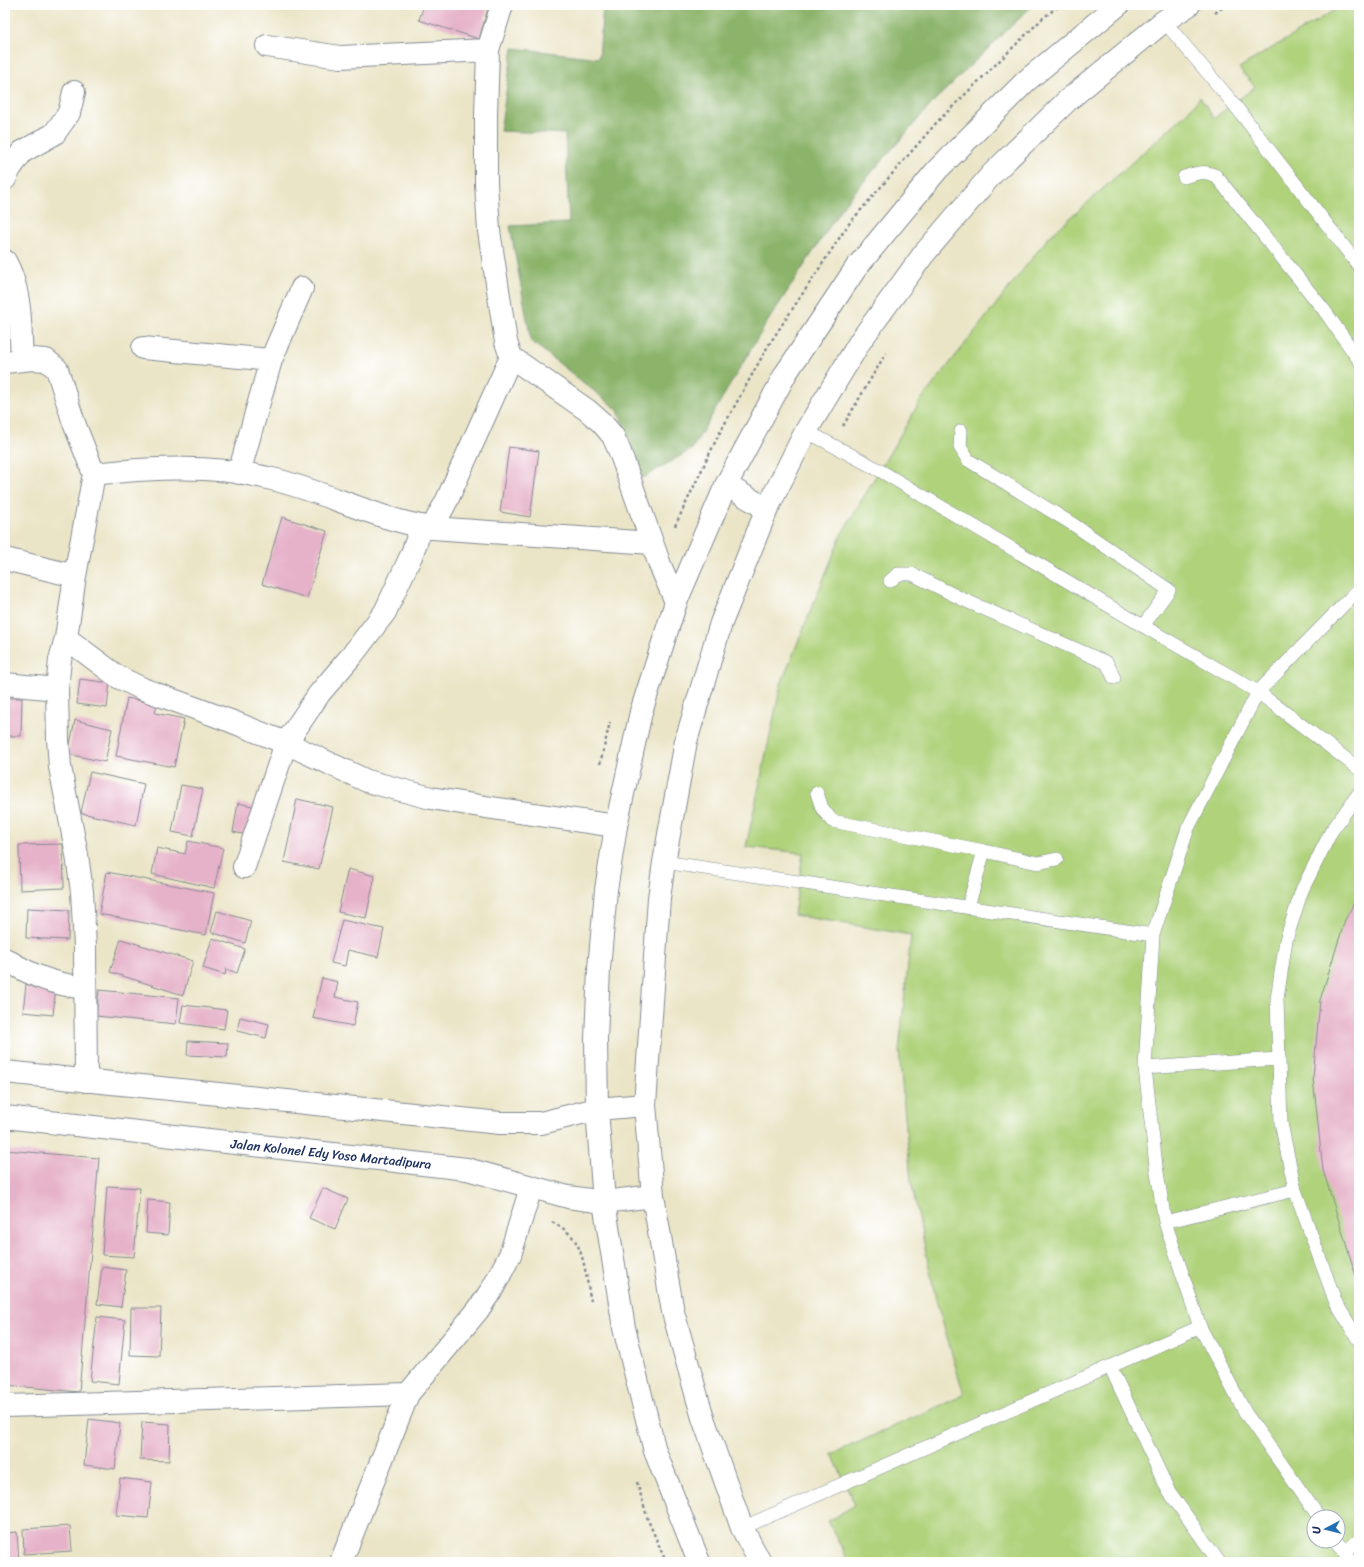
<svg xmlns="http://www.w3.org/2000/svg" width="1364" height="1567" font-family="Sriracha,sans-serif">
  <rect width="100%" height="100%" fill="#fff"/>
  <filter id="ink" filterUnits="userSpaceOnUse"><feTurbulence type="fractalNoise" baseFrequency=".025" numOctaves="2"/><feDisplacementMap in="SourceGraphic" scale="8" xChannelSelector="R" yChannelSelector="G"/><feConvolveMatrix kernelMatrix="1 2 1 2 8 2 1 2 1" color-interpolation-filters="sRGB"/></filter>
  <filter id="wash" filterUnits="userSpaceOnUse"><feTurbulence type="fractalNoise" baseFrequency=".012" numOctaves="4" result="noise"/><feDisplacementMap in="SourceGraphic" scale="16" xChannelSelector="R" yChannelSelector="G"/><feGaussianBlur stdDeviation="0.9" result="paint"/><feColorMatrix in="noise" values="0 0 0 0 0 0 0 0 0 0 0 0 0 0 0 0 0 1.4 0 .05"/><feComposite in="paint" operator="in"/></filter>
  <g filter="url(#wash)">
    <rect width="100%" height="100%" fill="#ebe5c7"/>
    <!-- green -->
    <path fill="#afd27a" stroke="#65806c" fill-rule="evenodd" d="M1343,5H1359V1562H849L828,1521L855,1505L832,1454L964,1395L936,1300L911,1181L899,1051L911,935L794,915L803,853L746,847L781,684L842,533L921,400L1048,238L1188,112L1200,97L1214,118L1255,87L1239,68ZM1314,1517H1338V1541H1314Z"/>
    <!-- forest -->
    <path fill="#8bb46a" stroke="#537264" d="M603,5H1033L935,100L845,203L766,324L692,449L643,478L618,410L531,341L510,226L569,223L565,134L500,131L513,48L599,58Z"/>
    <g id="blocks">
      <!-- building -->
      <path fill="#e6b2c9" d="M424,5H489L479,39L419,20Z
        M509,447L539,451L530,517L500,512Z
        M282,517L327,531L307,598L262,584Z
        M80,679L110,683L107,708L77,704Z
        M5,698H22L21,736H5Z
        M127,698L157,704L155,713L184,719L174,767L116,756Z
        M75,720L112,729L105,762L68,754Z
        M90,772L144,784L136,825L81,813Z
        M181,785L203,789L193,836L172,832Z
        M297,799L333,807L319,869L284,862Z
        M238,803L257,807L252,836L233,832Z
        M188,841L223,848L214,888L152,874L157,848L185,854Z
        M63,844L64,888L20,890L19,845Z
        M348,869L375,876L366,918L338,912Z
        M107,872L214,893L206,935L99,914Z
        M1359,893V1282L1356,1276L1323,1170L1313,1078L1320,1000L1345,920Z
        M27,908L69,910L68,940L26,938Z
        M217,911L251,921L245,943L211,932Z
        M342,920L384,929L378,957L348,950L345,966L331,963Z
        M212,938L245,949L237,973L226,969L225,975L203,968Z
        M121,939L193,961L183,995L110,972Z
        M322,978L338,982L335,997L358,1002L353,1026L313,1018Z
        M26,984L56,987L53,1015L23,1012Z
        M99,990L179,998L176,1024L96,1016Z
        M183,1005L227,1010L224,1029L180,1023Z
        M240,1017L269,1024L266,1038L237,1031Z
        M188,1041L228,1043L227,1057L187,1055Z
        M5,1150L99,1158L79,1392L5,1385Z
        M107,1186L140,1188L134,1257L102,1255Z
        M323,1188L348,1199L335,1229L309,1218Z
        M148,1200L170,1202L168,1235L146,1233Z
        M102,1267L126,1270L121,1307L97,1304Z
        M131,1308H161L159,1356L130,1355Z
        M97,1317L125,1320L119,1384L90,1381Z
        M89,1419L120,1423L115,1469L84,1465Z
        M142,1422L170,1424L169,1461L140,1460Z
        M120,1478L152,1482L148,1518L116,1515Z
        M70,1526L72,1551L24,1554L23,1529Z
        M17,1532L19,1562H5V1533Z"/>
    </g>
  </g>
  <g filter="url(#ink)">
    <use href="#blocks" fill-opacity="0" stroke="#838a92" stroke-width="1"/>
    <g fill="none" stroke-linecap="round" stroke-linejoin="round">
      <!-- service casing -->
      <g stroke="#838a92" stroke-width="14">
        <path id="service" d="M1164,21L1233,103L1359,266
          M1184,177C1197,173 1203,170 1216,176L1324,310L1359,360
          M806,431L879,470L1143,626L1258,692L1359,769
          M961,431L960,447L968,460L1074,525L1169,590L1143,626
          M890,581L898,574H912L962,599L1107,663L1114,678
          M817,793L822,808L832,821L984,851L1038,863L1057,859
          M1359,793L1331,832L1302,890L1286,940L1277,999L1281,1123L1295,1190L1336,1303L1359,1341
          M664,862L1153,935
          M968,907L984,851
          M1145,1068L1278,1059
          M1165,1222L1295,1190
          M1110,1366L1168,1490L1219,1562
          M1319,1517L1246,1414L1200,1327L1165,1222L1156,1166L1145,1068L1153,935L1188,828L1258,692L1359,589
          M742,1528L1200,1327
          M1336,1541L1352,1562
          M1344,1553L1359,1540"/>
      </g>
      <!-- minor casing -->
      <g stroke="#838a92" stroke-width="24">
        <path id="minor" d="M502,5L488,50L486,115V183L489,231L506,342L511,357L587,410L602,423L613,436L620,452L660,565L676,602
          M267,46L340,57L488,50
          M5,179L10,169L22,152L54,134L69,113L74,92
          M5,261C22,291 20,327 22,360
          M143,348L271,360
          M5,362L32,359L46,360L57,369L74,423L94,474C153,468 214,464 272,479C327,492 377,520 432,528L447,500L511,357
          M239,473L271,360L302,288
          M432,528L652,543
          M5,559L75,576L66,638L60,660L57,689L58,739L60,767L77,855L82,892L85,946L86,1081
          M75,576L94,474
          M66,638L118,677L143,689L233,722L286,743L367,781L431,798L492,808L616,826
          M5,684L57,689
          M244,867L286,743L319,694L353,654L385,612L411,556L422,526
          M5,959C32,976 53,984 85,988
          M5,1406L408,1394
          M341,1562L408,1394L478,1310L494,1286L510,1255L531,1188"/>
      </g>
      <!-- primary casing -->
      <g stroke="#838a92" stroke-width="24">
        <path id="primary" d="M726,485L767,509
          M5,1072L500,1123H541L597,1109L645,1105
          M5,1117L467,1169L568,1197L604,1202L653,1196
          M699,1562L655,1451L624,1328L604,1202L597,1109L596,1039L599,969L606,890L616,826L641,712L676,602L726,485L786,373L856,268L937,170L1026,81L1118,5
          M760,1562L742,1528L703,1418L673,1312L653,1196L645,1105L659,898L664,862L686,741L721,623L767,509L806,431L861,340L923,255L992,174L1068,100L1164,21L1189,5"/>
      </g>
      <!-- path -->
      <path stroke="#838a92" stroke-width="2.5" stroke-dasharray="3 3" stroke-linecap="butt" d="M1215,13L1226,5
        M843,426L886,353
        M675,526L718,436L768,346L848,225L937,122L1043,18L1060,5
        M600,764L610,722
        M552,1222C562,1227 572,1234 577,1244C585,1259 587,1284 591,1301
        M637,1482L648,1520L666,1562"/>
      <!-- service -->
      <use href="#service" stroke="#fff" stroke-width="13"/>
      <!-- minor -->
      <use href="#minor" stroke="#fff" stroke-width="22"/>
      <!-- primary -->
      <use href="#primary" stroke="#fff" stroke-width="22"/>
    </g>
  </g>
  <g text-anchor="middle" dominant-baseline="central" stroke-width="4" stroke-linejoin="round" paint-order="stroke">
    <!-- street labels -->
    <g font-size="13" fill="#1b2f5e" stroke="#fff">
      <text transform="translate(331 1154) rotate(6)">Jalan Kolonel Edy Yoso Martadipura</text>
    </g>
  </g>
  <!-- margin -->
  <rect width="1364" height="1567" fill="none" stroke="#fff" stroke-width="20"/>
  <!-- north arrow -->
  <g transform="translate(1326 1529) rotate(263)"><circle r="19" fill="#ffffff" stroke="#a4acbf"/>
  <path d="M0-3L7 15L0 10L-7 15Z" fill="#1f6fb2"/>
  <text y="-6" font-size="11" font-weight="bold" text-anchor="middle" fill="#1b2f5e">U</text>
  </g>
</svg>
